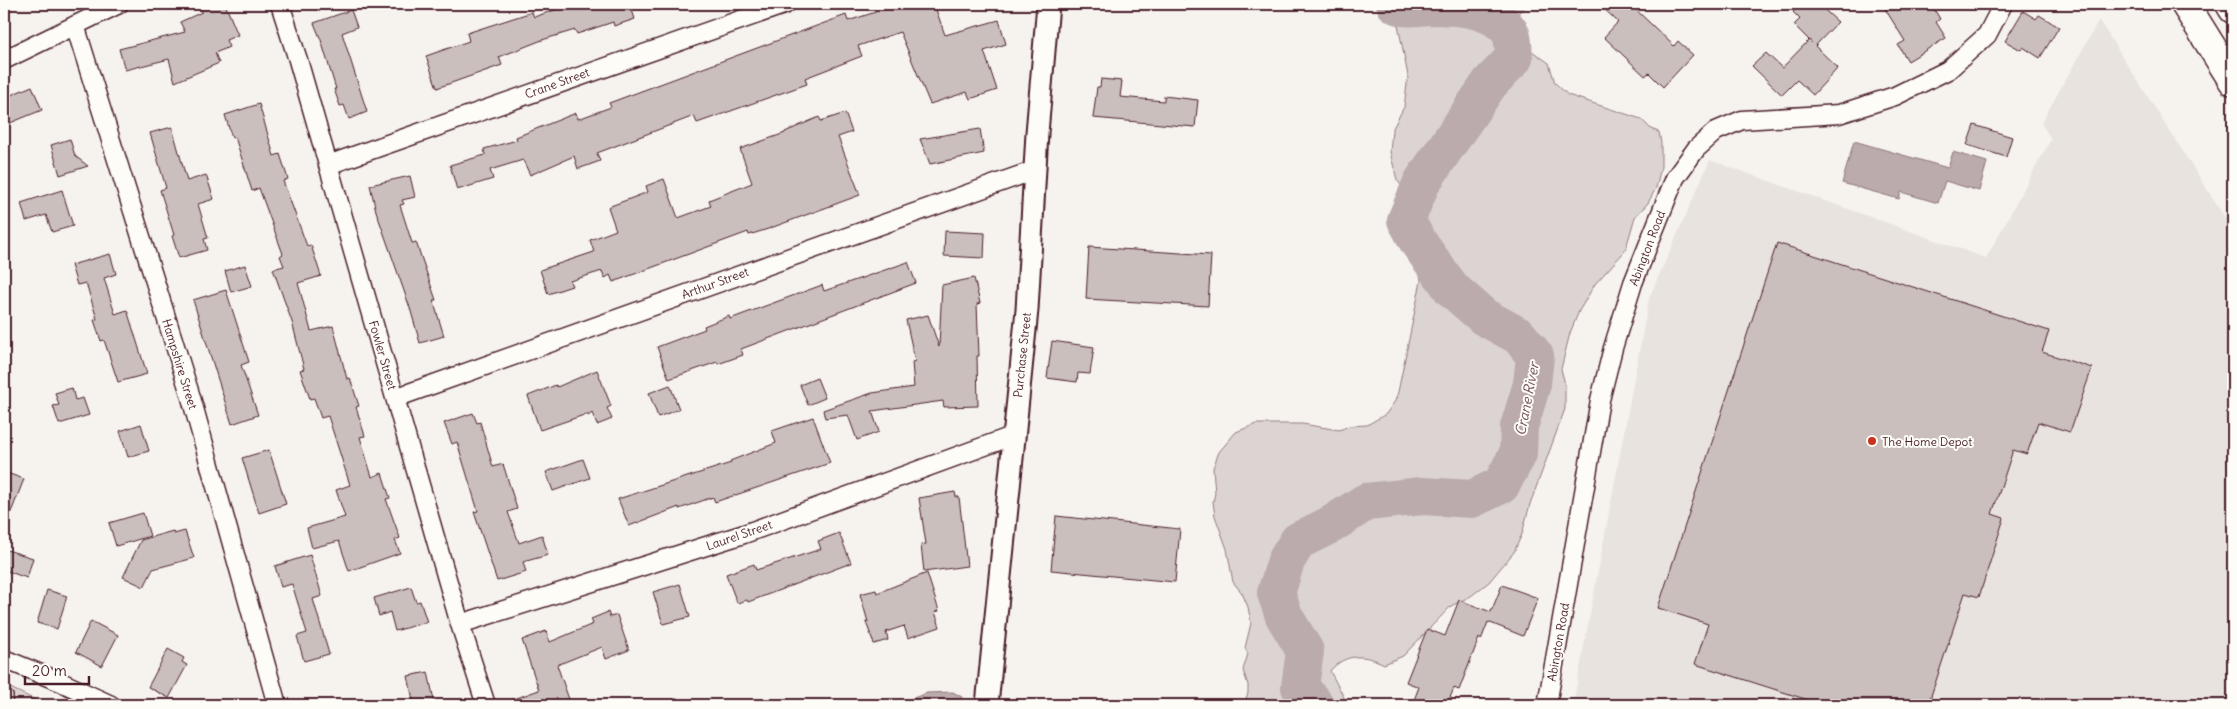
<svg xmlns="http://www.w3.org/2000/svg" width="2237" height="709" font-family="Delius,sans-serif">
  <rect width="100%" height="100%" fill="#f6f3ef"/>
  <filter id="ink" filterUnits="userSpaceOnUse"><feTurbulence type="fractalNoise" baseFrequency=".02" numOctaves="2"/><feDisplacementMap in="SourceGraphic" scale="10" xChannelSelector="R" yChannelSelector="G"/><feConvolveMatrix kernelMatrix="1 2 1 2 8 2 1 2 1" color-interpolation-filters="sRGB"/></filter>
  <g filter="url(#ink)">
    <!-- built -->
    <path fill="#e9e3e0" d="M2099,20L2233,230V705H1573L1649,298L1710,160L1986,258L2051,139L2041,123Z"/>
    <!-- green -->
    <path fill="#dcd4d2" stroke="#937a7e" d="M1394,4H1528L1517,14L1515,34L1529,49L1549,63L1555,83L1568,95L1641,119L1651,129L1659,132L1661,143V167L1656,188L1648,203L1635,217L1625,251L1595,284L1579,311L1570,333L1561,369L1565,384V409L1530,504L1522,534L1514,552L1489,582L1471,596L1451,606L1403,656L1384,664C1365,654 1345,653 1330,671L1348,705H1244L1248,693V685L1243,670L1248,654L1245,648L1251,623L1248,607L1242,593L1233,582L1227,549L1215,516L1213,502L1215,493L1213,468L1219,452L1236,432L1256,424H1302L1339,430L1349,426L1367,425L1386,414L1395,401L1398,392L1421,281L1418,258L1402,224L1409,196L1397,180L1390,152L1392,130L1404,107L1408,76Z
      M4,685L46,705H4Z"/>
    <!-- water -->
    <path fill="#bbabac" stroke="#8e7378" d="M1854,141L1948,168L1953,152L1987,162L1979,191L1945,181L1938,203L1901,192L1899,199L1842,183Z
      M953,692L962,697L961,705H894L927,693Z"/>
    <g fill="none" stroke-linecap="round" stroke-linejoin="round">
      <!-- river -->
      <path stroke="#bbabac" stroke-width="38" d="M1315,705L1300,687L1305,651L1284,616L1276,593L1286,561L1298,541L1332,524L1366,502L1422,496L1472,499L1501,485L1518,454L1519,427L1532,384L1535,356L1519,336L1484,317L1452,289L1418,242L1406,220L1422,182L1490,83L1514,58C1513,51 1514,38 1510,32C1494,7 1455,6 1429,6C1417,7 1405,10 1395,4"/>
    </g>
    <!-- building -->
    <path fill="#cbbfbe" stroke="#4a1f2b" d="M198,4H225L238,35L226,40L229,47L215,53L219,63L175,82L169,59L125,70L119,49L185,32L180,22L202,12Z
      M572,4H630L635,19L614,26L613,22L577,34L575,30L542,40L499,57L502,65L437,88L426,56L469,41L467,33L532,12L534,17Z
      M900,4H934L945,35L999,20L1006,44L984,51L997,90L970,99L967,92L930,104L900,32L858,46L862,56L805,78L807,84L697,123L694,116L597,153L600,161L578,169L574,156L530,175L523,160L490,170L493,179L457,190L450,165L485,155L484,149L517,140L516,137L576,113L578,119L611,107L609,103L846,15L848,21Z
      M1599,4H1630L1674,46L1678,41L1693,55L1663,87L1649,73L1645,76L1604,37L1618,22Z
      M1801,4H1818L1838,22L1815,46L1838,68L1813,95L1797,80L1782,95L1752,66L1766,53L1782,68L1809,40L1812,43L1794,25L1800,19L1793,12Z
      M1882,4H1931L1940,19L1936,22L1946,38L1908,61L1898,45L1905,41Z
      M351,10L357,27L342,33L367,112L349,119L344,105L340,106L334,89H336L321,40L314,23Z
      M2023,11L2036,19L2039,15L2059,27L2040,58L2023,47L2021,50L2005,41Z
      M1101,79L1122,81L1120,97L1164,101V96L1198,100L1195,127L1093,118L1097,87H1100Z
      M32,86L42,110L10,123L4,108V98Z
      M259,104L274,156L280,154L288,179L283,181L307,246L311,245L321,276L298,283L311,331L333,326L347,379L350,378L359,406L356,407L365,436L360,437L372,477L382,473L390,498L386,499L400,538L395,540L400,553L349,571L339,541L312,548L307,528L345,517L336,490L350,485L328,416L321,418L314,398L310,399L300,370L304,369L292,322L273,269L284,266L280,256L283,254L259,188L252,191L235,137L232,138L225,115Z
      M845,113L852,132L838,137L860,195L768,229L749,235L748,232L613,282L610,275L605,278L602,271L570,281L572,286L548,294L540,270L594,252L590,240L616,230L608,207L648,192L646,186L664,179L678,218L711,206L709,200L752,183L740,149L785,133V132L819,117L821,121Z
      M1974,125L2012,137L2006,157L1967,145Z
      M172,127L187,181L206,175L214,199L198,204L208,238L204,239L207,250L179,258L172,236L174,235L160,190L166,188L150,133Z
      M980,129L984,153L930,164L920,139Z
      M70,139L75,156L88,166L60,175L51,145Z
      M410,176L415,197L402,200L404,204L400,205L412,243L416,242L436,300H433L444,336L420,343L410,308L376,211L370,185Z
      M62,190L73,226L52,232L46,215L26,221L21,203Z
      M945,231L985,233L984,258L944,256Z
      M1777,243L2049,331L2042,352L2092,368L2070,432L2038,422L2027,454L2013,450L1992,514L2004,518L1979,597L1965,593L1928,705H1824L1695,664L1708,624L1658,608Z
      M1089,247L1211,255L1208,306L1086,299Z
      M110,254L116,274L104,278L115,314L127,310L147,374L118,382L104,340L101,341L94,320L97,319L86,283L77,285L71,265Z
      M908,262L916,283L741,349L743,355L718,364L717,362L669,379L657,347L705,329L704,326L729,316L730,319L822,285L824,291Z
      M245,265L252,286L231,292L225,271Z
      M974,278L980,303L977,304L979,356H977L978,406L944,407L943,401L872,411L879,432L857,440L848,415L825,418L823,410L872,393L914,387L912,362L915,361L906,320L928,315L939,347L942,285Z
      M226,290L249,362L241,365L258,415L232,424L193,300Z
      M1052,341L1094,347L1090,374L1078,373L1077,382L1047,378Z
      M597,370L611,406L607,408L612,419L597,425L592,413L588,416L587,414L540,430L528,396L556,385L557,387Z
      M817,378L825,398L808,405L800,385Z
      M670,385L679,409L658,417L649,393Z
      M72,388L75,400L83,398L89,415L59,424L53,406L59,405L55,393Z
      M473,413L477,423L480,422L493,467L503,464L517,509L508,512L519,543L542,535L548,555L523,562L526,572L497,581L474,512L478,511L457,442L452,444L444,423Z
      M813,417L830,463L715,502L713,497L679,509V507L629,526L618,499L731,463L730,461L776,443L772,431Z
      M141,424L149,451L128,457L120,431Z
      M269,450L286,504L259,513L242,458Z
      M583,459L590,478L553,491L546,472Z
      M4,472L24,479L5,528H4Z
      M955,492L956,497H959L967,566L924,572L921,545L926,544L919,498Z
      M143,513L150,536L116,546L109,523Z
      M1056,516L1180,529L1175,582L1051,570Z
      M173,531L174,534L185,531L194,558L153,569L144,587L123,577L141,540Z
      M839,533L851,563L748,602L747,600L737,603L726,574L754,564L756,570L821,549L818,541Z
      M7,550L33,558L27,578L4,570V558Z
      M310,555L322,596L313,599L329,654L304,661L297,636L307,633L292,584L281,587L275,566Z
      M927,573L939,611L935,612L940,627L908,638L904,626L886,632L888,640L874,644L866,622H868L860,594L876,590L877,593Z
      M680,584L690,617L663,624L653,592Z
      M1502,585L1538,598L1523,636L1488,622L1481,640L1479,638L1459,690L1454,688L1447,705H1412L1419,687L1406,682L1427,629L1445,636L1459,600L1491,612Z
      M411,587L416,602L420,601L427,622L395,631L390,612L379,616L374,598Z
      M47,590L67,596L57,629L37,623Z
      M608,612L610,617L617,615L629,650L606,659L602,647L557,665L571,705H504L503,703L539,690L522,640L546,631L550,642L593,624L591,619Z
      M91,621L118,635L102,666L76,652Z
      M168,649L184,658L182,662L187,665L169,698L148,687Z
      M428,672L435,705H414L408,676Z"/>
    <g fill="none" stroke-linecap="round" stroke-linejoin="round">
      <!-- service casing -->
      <g stroke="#4a1f2b" stroke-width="12">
        <path id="service" d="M6,705L8,696"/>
      </g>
      <!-- minor casing -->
      <g stroke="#4a1f2b" stroke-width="21">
        <path id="minor" d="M280,4L298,60L460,624L486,705
          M75,25L190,394L277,705
          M4,60L119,4
          M328,165L786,4
          M395,398L1035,170
          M460,624L744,534L1015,435
          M4,659L63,683L111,705
          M1547,705L1600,400L1613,348L1633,283L1675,178L1696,149L1716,131L1742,120L1839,114L1895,96L1948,70L1987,35L2003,4"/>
      </g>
      <!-- tertiary casing -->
      <g stroke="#4a1f2b" stroke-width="25">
        <path id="tertiary" d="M987,705L1027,310L1037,133L1048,4"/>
      </g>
      <!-- motorway casing -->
      <g stroke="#4a1f2b" stroke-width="31">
        <path id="motorway" d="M2185,4L2233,81
          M2230,4L2233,9"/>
      </g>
      <!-- service -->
      <use href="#service" stroke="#fdfcf7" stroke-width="9"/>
      <!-- minor -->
      <use href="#minor" stroke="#fdfcf7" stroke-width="18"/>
      <!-- tertiary -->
      <use href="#tertiary" stroke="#fdfcf7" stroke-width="21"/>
      <!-- motorway -->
      <use href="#motorway" stroke="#fdfcf7" stroke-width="28"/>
    </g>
  </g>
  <!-- markers -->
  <circle fill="#c8321e" stroke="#fdfcf7" stroke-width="2" cx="1872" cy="441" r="5"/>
  <g text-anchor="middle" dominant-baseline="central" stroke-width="4" stroke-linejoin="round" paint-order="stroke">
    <!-- street labels -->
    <g font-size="12" fill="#4a1f2b" stroke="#fdfcf7">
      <text transform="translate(557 83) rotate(-20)">Crane Street</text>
      <text transform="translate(1647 248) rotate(-69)">Abington Road</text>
      <text transform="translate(715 283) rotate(-20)">Arthur Street</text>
      <text transform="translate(383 355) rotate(74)">Fowler Street</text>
      <text transform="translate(1022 355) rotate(-84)">Purchase Street</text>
      <text transform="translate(180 364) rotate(73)">Hampshire Street</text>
      <text transform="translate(739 535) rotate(-19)">Laurel Street</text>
      <text transform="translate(1558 642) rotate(-80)">Abington Road</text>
    </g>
    <!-- poi labels -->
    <g font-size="12" fill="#4a1f2b" stroke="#fdfcf7" text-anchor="start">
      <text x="1882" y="441">The Home Depot</text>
    </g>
    <!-- water labels -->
    <g font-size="14" font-style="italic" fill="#725058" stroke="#fdfcf7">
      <text transform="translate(1527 399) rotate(-79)">Crane River</text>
    </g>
  </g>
  <!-- margin -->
  <rect width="2237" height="709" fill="none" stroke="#fdfcf7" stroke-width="20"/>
  <rect x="10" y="10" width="2217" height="689" fill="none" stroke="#4a1f2b" stroke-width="2" filter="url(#ink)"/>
  <!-- scale -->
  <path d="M25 676v8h64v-8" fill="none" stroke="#4a1f2b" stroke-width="2.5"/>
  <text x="32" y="676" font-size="15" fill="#4a1f2b" stroke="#fdfcf7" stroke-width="4" paint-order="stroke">20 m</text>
</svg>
